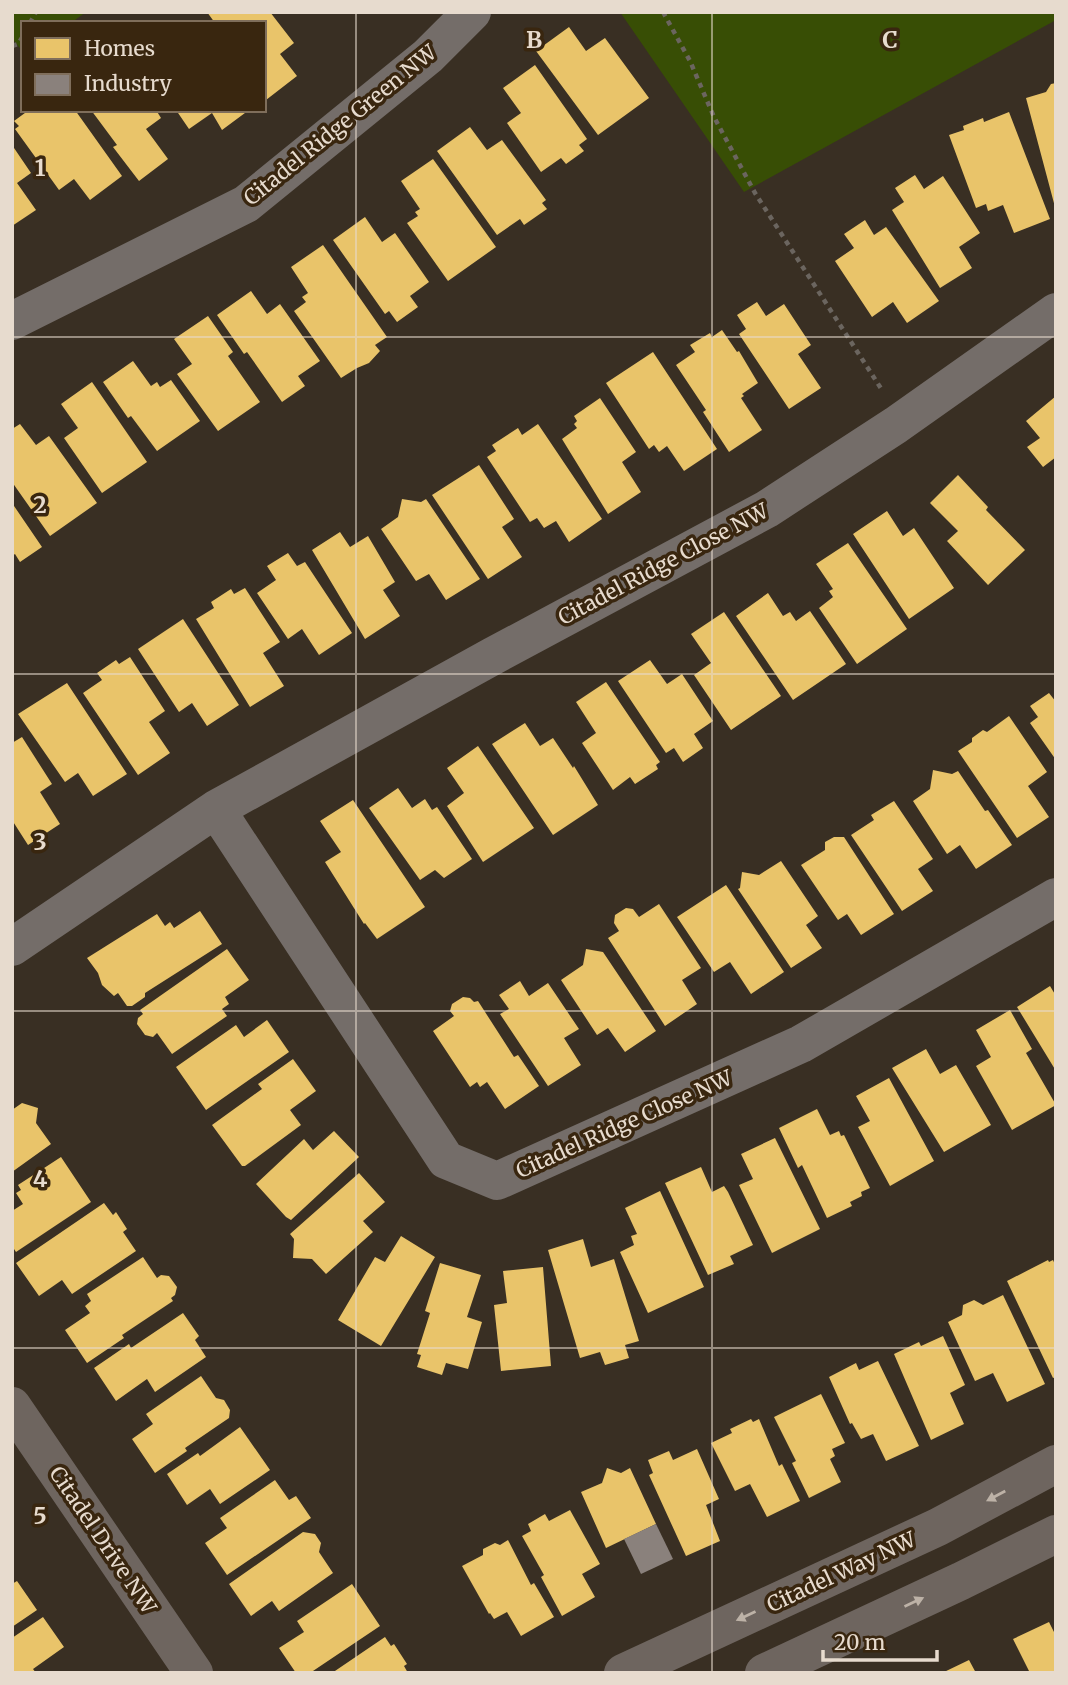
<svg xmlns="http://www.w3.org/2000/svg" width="1068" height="1685" font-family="Merriweather,serif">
  <rect width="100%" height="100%" fill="#392f23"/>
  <!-- green -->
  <path fill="#384e05" d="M12,12H86L71,23H23V52L12,38Z
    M620,12H1056V20L744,192Z"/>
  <!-- homes -->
  <path fill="#e9c46a" d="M207,12H270L294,43L280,54L297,76L266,100L264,97V23H215Z
    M569,27L586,51L605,38L649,98L598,135L536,51Z
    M535,65L587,139L579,145L584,151L566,164L561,158L541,172L507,123L521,113L503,88Z
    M1056,83V207H1055L1026,98L1046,92L1051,84Z
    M29,110H75L122,176L90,200L74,179L59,190L15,129L19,126L14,121Z
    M91,110H156L161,118L146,129L168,159L139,181L113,147L117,145Z
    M176,110H249L222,130L212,113L189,129Z
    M1009,112L1050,219L1014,233L1003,205L988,211L986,204L976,208L949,135L964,130L963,126L983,118L984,122Z
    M470,127L487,150L502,140L546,200L542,203L547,209L524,225L520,219L497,235L437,151Z
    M12,145L31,173L17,183L36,210L12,226Z
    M433,159L496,247L448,281L407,223L418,216L415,212L420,209L401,181Z
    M915,175L924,189L943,176L980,233L959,247L972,268L940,288L892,210L904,202L895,188Z
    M365,217L382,242L395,233L429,282L410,296L418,307L397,322L389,311L385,314L333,240Z
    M865,220L874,235L886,227L939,301L907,323L893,302L872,317L835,261L854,248L844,234Z
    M323,245L387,337L375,345L380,351L369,363L357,368L341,378L294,311L306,302L302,297L308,293L291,267Z
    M251,291L267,314L280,304L320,361L298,376L305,386L282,402L247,352L244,354L217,315Z
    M757,302L766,316L784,304L811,345L798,354L821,388L789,409L739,334L746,329L737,315Z
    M208,316L233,352L228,356L260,402L218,431L177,374L192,364L174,339Z
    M722,330L737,352L739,351L758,383L742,394L744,396L741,398L762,430L729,452L703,412L706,410L676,365L695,352L690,345L710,333L712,337Z
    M653,352L717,449L684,471L667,446L659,452L654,445L649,449L606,383Z
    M133,361L151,386L157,382L160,387L171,380L200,421L157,451L131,416L128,418L103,382Z
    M92,382L147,462L102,493L64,438L78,428L61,404Z
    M1056,396V457L1043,467L1027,447L1040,438L1026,421Z
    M600,398L636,452L622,462L641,492L608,514L562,439L577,428L574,424L577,421L574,416Z
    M20,424L36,445L49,436L97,503L50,536L12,482V429Z
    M538,424L602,519L569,542L556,521L544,528L537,518L530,522L487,457L496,451L492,445L518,428L522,435Z
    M479,465L514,519L502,527L522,557L488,579L432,495Z
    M958,475L988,507L986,510L1025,550L988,585L947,541L958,531L930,503Z
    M402,499L421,502L426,499L480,579L446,600L429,574L416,581L381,529L398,517Z
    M12,503L42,547L20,562L15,554L12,556Z
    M887,511L903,536L914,528L954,588L909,619L853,534Z
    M340,532L350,547L368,536L395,582L383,590L400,616L365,639L312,550Z
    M848,543L907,629L857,664L819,608L833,597L829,591L833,589L816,564Z
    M288,553L297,566L305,562L352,633L319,655L302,629L288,639L257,593L276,580L267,566Z
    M245,588L280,642L263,653L284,686L250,707L196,619L214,608L211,602L231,589L234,594Z
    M768,593L783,616L790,612L796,621L810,611L846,664L793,700L736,616Z
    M724,612L781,696L731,730L694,675L711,663L691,634Z
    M183,619L239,705L207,726L192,703L179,712L138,649Z
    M130,657L165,711L149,722L170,753L138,775L83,693L102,680L97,673L116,660L119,664Z
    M650,660L667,684L682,674L713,721L694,734L703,748L683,762L674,748L666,753L618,681Z
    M606,682L660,762L656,765L658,769L635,784L630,777L613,790L582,743L596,733L576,702Z
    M67,683L127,774L93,796L78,773L65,782L18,714Z
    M1049,693L1056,702V760L1030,723L1038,717L1030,706Z
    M1009,716L1047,772L1028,786L1049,817L1017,838L958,751L972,742V738L983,730L987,732Z
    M525,723L540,746L553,738L573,768L574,766L598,805L553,835L492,744Z
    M22,737L52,784L40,792L60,824L28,845L12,820V743Z
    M478,746L534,828L483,862L447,806L464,793L447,768Z
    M933,770L952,774L958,771L985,811L988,810L1012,845L976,869L960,845L947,854L913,801L930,789Z
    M398,788L412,808L425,799L432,810L437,807L472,859L444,878L435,870L420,880L369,808Z
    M353,800L425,907L377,939L365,923L364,924L325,862L341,852L320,821Z
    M894,801L933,859L918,869L933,891L902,911L851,835L874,820L871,815Z
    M834,837H844L894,914L861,935L847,914L838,920L801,865L825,850V842Z
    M781,861L818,916L806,925L822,948L791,968L738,889L740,888L742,872L759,875Z
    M726,885L784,972L751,994L730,962L714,972L677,917Z
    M659,904L701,968L682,980L697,1004L665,1026L608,938L619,931L614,923L615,915L626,908L633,909L639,917Z
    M200,911L222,944L145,993V997L132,1006H127L118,993L114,996L102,985L98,973L87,958L157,914L165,926L170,922L174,928Z
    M227,949L249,980L225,997L229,1004L222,1009L227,1016L172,1054L157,1033L153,1037L145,1035L137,1024L138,1018L143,1014L140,1010Z
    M586,949L603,952L656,1031L625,1052L608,1028L597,1035L561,980L583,965Z
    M520,981L529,996L548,983L579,1029L564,1038L581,1065L548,1086L500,1014L509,1009L499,995Z
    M1050,986L1056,996V1071L1017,1007Z
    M463,997L470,998L474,1002L478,1001L514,1057L518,1055L539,1086L505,1109L487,1082L480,1087L477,1082L470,1087L433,1031L454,1016L450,1011L452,1004Z
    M1010,1010L1032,1049L1026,1053L1056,1105L1012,1130L976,1066L991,1057L976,1030Z
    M267,1020L289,1052L206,1110L176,1067L236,1025L244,1037Z
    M926,1049L940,1074L956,1065L991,1125L944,1152L892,1068Z
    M293,1059L316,1091L290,1110L301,1125L245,1166H242L212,1125L262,1089L258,1084Z
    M889,1078L934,1161L890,1186L858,1127L870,1121L856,1096Z
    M22,1103L38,1108L36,1123L51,1144L12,1172V1110Z
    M817,1109L830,1135L839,1131L841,1136L844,1135L870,1188L861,1192L862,1196L850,1202L852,1206L827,1218L802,1165L798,1168L779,1128Z
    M334,1131L359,1157L291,1220L286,1217L256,1184L304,1139L313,1150Z
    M775,1138L820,1229L772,1253L739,1185L753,1179L741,1154Z
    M61,1157L91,1202L16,1252L12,1246V1211L23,1204L16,1193L21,1190L18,1185Z
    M701,1167L712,1192L724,1186L728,1192L753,1245L730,1256L734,1264L708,1275L665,1183Z
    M359,1173L385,1202L363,1221L373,1232L326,1274L312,1259L293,1258L294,1239L290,1234Z
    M660,1191L704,1287L648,1313L620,1252L634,1245L631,1236L637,1234L625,1208Z
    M104,1203L113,1215L116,1212L127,1229L123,1232L136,1251L72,1294L62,1280L39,1296L16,1263Z
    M401,1236L435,1257L381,1346L338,1320L375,1257L385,1262Z
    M583,1239L591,1267L614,1259L639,1341L625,1345L629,1358L605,1365L600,1352L580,1358L548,1250Z
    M143,1257L157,1278L161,1275L169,1276L177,1287L175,1295L171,1298L173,1301L122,1335L124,1338L87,1363L65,1330L90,1313L85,1306L91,1301L87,1294Z
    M1048,1260L1049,1262L1053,1260L1056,1267V1377L1053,1378L1007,1281Z
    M440,1263L481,1275L467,1317L482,1322L468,1369L446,1363L442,1375L417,1367L421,1355L417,1354L430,1313L425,1311Z
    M543,1267L551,1366L501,1371L494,1305L507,1303L503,1271Z
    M1003,1295L1045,1384L1007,1402L993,1373L975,1381L948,1322L962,1315L963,1305L974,1300L983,1305Z
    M183,1313L199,1336L195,1340L206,1357L155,1392L147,1379L116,1401L94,1368L129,1344L131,1348Z
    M943,1336L965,1385L950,1393L964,1424L931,1440L894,1354L919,1342L921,1346Z
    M878,1361L919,1446L886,1461L873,1434L861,1439L852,1423L850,1424L829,1377L856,1363L859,1370Z
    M201,1376L216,1398L224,1400L230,1410L229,1418L185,1448L187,1451L155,1473L132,1439L153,1424L146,1414Z
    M821,1394L845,1443L832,1449L835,1456L830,1459L841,1482L809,1498L792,1463L796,1461L774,1417Z
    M751,1419L753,1422L759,1419L779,1466L782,1464L800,1501L767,1517L750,1484L735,1491L711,1443L732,1433L730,1429Z
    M240,1427L270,1470L220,1504L210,1489L187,1505L167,1474L198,1453L200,1456Z
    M697,1449L719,1499L706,1505L720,1541L686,1556L649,1475L653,1473L648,1460L669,1451L673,1460Z
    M607,1468L621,1473L630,1468L656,1524L606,1548L581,1492L602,1483Z
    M275,1480L289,1500L296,1496L311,1518L227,1575L205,1543L227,1528L220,1518Z
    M570,1510L600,1564L582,1574L595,1597L562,1616L541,1577L544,1575L522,1536L531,1531L528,1524L545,1514L549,1521Z
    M303,1532L315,1534L321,1543L319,1552L333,1573L279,1611L272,1601L251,1616L229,1584Z
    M508,1540L531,1585L534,1583L554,1617L521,1636L507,1612L494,1619L490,1613L489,1614L462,1566L483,1555V1549L495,1543L500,1545Z
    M17,1581L37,1610L12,1627V1584Z
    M352,1584L380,1626L310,1673H296L279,1648L304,1632L297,1621Z
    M43,1617L64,1647L33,1669L36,1673H12V1638Z
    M1049,1622L1056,1636V1673H1030L1013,1639Z
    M385,1637L391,1646L394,1644L407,1664L404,1666L408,1673H332Z
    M969,1660L976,1673H942Z"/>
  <!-- industry -->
  <path fill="#8a817c" d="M656,1524L673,1559L641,1574L624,1539Z"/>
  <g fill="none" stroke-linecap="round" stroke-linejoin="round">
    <!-- path -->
    <path stroke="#6b655f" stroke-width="4.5" stroke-dasharray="5 5" stroke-linecap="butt" d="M663,12L690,61L714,117L755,193L882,390
      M30,23L36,12
      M12,46L18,44L23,36"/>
    <!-- street -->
    <path stroke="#746d69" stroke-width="38" d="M12,321L246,204L428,56L472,12
      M216,809L446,1160L497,1181L801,1044L1056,897
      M12,947L216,809L493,656L767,509L896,425L1056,312"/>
    <!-- secondary -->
    <path stroke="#6e655f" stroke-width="38" d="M12,1406L194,1673
      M623,1673L938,1527L1056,1464
      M764,1673L961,1581L1056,1534"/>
  </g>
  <!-- one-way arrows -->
  <defs><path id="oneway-solid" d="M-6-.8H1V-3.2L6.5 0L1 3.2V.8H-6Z" transform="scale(1.75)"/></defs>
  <g fill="#bdb2a7">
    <use href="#oneway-solid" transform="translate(996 1496) rotate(152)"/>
    <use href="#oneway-solid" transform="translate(914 1602) rotate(-25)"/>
    <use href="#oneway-solid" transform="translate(746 1616) rotate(155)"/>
  </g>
  <!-- grid -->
  <path fill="none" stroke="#e7dbce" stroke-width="2" stroke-opacity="0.55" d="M356,12V1673M712,12V1673M12,337H1056M12,674H1056M12,1011H1056M12,1348H1056"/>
  <g text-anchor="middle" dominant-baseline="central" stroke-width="7" stroke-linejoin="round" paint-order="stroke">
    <!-- street labels -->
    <g font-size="21" fill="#e7dbce" stroke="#39260f">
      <text transform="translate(340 125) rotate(-39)">Citadel Ridge Green NW</text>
      <text transform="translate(663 564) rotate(-28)">Citadel Ridge Close NW</text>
      <text transform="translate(624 1124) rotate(-24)">Citadel Ridge Close NW</text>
      <text transform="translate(103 1540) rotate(56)">Citadel Drive NW</text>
      <text transform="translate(841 1572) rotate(-25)">Citadel Way NW</text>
    </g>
  </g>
  <g font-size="23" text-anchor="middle" font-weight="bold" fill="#e7dbce" stroke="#39260f" stroke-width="7" stroke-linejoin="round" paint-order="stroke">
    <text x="534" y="48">B</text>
    <text x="890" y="48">C</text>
    <text x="40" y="176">1</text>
    <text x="40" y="513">2</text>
    <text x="40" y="850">3</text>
    <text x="40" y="1187">4</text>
    <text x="40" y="1524">5</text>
  </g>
  <!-- border -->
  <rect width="1068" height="1685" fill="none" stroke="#e7dbce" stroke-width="28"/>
  <!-- legend -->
  <rect x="21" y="21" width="245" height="91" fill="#39260f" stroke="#7f6e5b" stroke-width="2"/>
  <rect x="35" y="38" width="35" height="21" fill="#e9c46a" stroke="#7f6e5b" stroke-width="2"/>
  <text x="84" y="56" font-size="21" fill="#e7dbce">Homes</text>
  <rect x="35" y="74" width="35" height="21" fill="#8a817c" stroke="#7f6e5b" stroke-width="2"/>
  <text x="84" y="91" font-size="21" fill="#e7dbce">Industry</text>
  <!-- scale -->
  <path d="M823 1650v10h114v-10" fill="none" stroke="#e7dbce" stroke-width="3.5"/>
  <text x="834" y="1650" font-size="21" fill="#e7dbce" stroke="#39260f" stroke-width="5" paint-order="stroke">20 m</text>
</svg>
